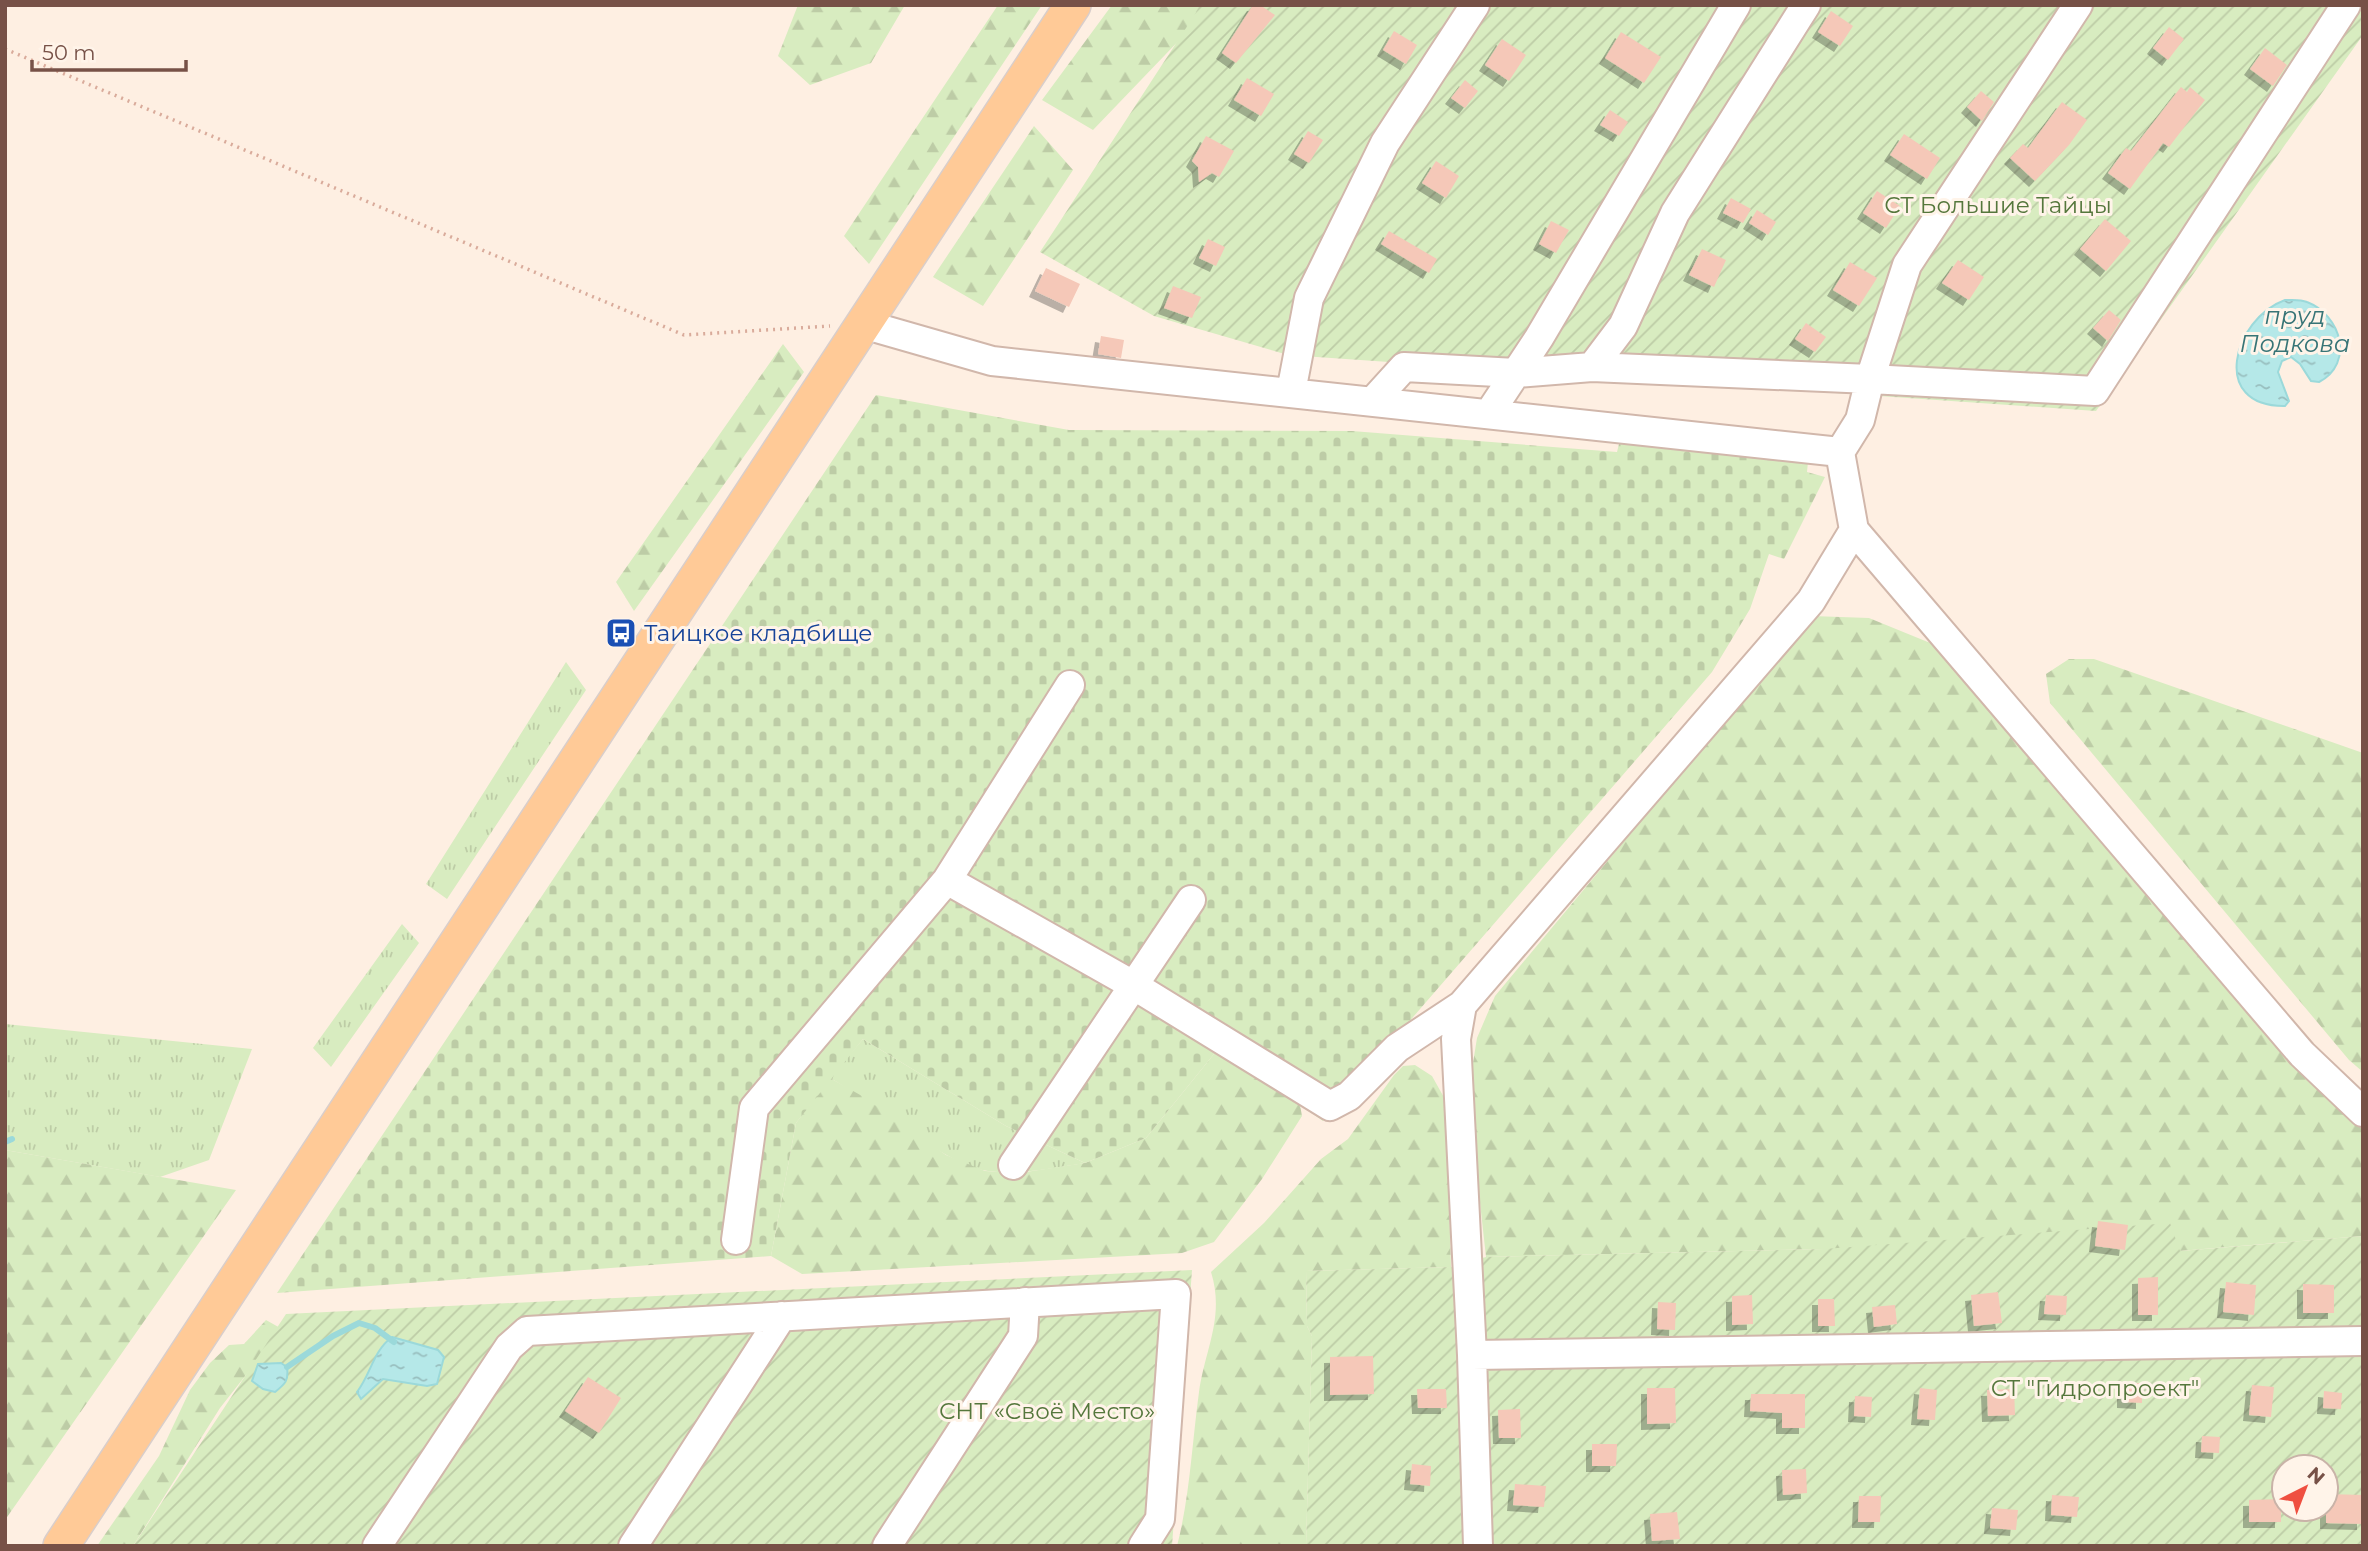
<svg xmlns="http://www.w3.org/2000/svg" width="2368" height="1551" font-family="Montserrat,sans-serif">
  <defs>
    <pattern id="grass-tufts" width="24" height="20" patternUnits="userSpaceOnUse" patternTransform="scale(1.75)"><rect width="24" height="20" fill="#d8ecc0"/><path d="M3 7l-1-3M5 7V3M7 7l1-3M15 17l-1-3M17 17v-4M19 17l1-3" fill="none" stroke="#bdcca6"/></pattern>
    <pattern id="forest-firs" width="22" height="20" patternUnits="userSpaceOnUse" patternTransform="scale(1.75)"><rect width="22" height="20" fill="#d8ecc0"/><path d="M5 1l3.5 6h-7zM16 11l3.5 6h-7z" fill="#bdcca6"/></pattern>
    <pattern id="cemetery-stones" width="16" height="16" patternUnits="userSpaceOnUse" patternTransform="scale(1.75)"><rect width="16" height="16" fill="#d8ecc0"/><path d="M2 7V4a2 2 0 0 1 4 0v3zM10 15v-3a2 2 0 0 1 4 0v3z" fill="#bdcca6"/></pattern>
    <pattern id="garden-furrows" width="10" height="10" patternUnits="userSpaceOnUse" patternTransform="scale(1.75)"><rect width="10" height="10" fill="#d8ecc0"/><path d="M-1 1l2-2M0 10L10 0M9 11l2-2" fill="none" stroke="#bdcca6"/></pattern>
    <pattern id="water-ripples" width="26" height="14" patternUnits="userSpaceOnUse" patternTransform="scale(1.75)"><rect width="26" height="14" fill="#b5e8e8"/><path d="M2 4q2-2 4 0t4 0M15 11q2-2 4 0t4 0" fill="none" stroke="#98bebe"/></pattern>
    <filter id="shadow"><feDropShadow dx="-6" dy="6" stdDeviation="0" flood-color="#0004"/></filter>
  </defs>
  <rect width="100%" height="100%" fill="#feefe2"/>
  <!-- grass -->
  <path fill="url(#grass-tufts)" d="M566,662L586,690L447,899L426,884Z
    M402,924L419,943L331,1067L313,1048Z
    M5,1024L252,1049L209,1160L160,1177L5,1150Z
    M863,1039L1006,1126L1085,1163C1053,1168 1021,1175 988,1171C946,1166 871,1101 830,1078Z"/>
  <!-- forest -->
  <path fill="url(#forest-firs)" d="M798,5H905L871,63L810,85L778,56Z
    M998,5H1042L869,264L844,236Z
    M1112,5H1213L1093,130L1042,100Z
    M1034,126L1073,170L983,306L933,277Z
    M783,344L804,372L634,611L616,582Z
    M1812,616L1869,618L1940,647L2363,1121V1236L2179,1251L1824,1249L1486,1257L1468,1094L1477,1038L1495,996Z
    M2069,659H2094L2363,753V1072L2349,1060L2050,703L2046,674Z
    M1218,1049L1300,1105L1302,1116L1262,1179L1214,1242L1182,1253L802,1274L771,1256L796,1123L830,1078L862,1096L946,1155L985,1171L1019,1173L1085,1163L1146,1138Z
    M1415,1065L1432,1076L1446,1101L1451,1267L1306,1271L1307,1326L1312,1336L1306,1546H1177C1190,1496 1192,1443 1199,1392C1205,1349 1225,1317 1211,1272L1264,1223L1321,1159L1348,1139L1394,1075L1403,1066Z
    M5,1150L236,1190L5,1520Z
    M266,1320L282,1329L220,1408L133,1546H97L159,1456L190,1390L210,1363L229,1345L244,1344Z"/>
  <!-- cemetery -->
  <path fill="url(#cemetery-stones)" d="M876,395L1069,430L1352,431L1617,452L1621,436L1809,451L1807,472L1825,477L1784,559L1769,554L1750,609L1712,672L1323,1121L1218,1049L1146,1138L1085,1163L1006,1126L863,1039L796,1123L771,1256L277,1293Z"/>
  <!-- garden -->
  <path fill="url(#garden-furrows)" fill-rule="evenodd" d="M1201,5H2363V35L2096,411L1288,355L1154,316L1040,252Z
    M2170,1223L2180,1251L2363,1236V1546H1306L1312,1336L1307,1326L1306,1271L1451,1267L1486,1257L1824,1249ZM2284,1467H2326V1509H2284Z
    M1192,1270L1172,1546H133L286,1314Z"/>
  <!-- water -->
  <path fill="url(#water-ripples)" stroke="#9bd9da" stroke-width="2" d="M2285,300C2292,300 2300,299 2307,302C2341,315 2355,363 2319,382L2311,381L2300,364L2291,357L2282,361L2278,372L2289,401L2285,406C2209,407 2233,319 2285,300Z
    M392,1337L438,1350L444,1357L437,1384L427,1386L383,1379L361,1399L357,1392C371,1374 373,1351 392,1337Z
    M281,1363L287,1367C289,1381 285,1384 275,1392L263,1389L252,1381L258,1364Z"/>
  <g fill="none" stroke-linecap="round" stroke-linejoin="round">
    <!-- stream -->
    <path stroke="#9bd9da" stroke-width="6" d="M5,1142L12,1139
      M287,1367L333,1336L359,1323L375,1328L394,1342"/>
  </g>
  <!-- building -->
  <path fill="#f5c8b8" filter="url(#shadow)" d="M1253,5H1260L1275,15L1236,63L1222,53Z
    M1831,11L1853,26L1840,46L1818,32Z
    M2169,27L2184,39L2168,60L2153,48Z
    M1394,31L1417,45L1406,64L1383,50Z
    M1621,32L1661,57L1644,83L1605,58Z
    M1502,39L1526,55L1509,81L1485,65Z
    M2265,48L2287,65L2273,86L2250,69Z
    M1247,78L1274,94L1261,116L1234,100Z
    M1465,80L1478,91L1465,108L1451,98Z
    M2181,87L2187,92L2190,87L2205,100L2169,147L2163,143L2130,189L2108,173L2126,148L2131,151Z
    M1981,91L1994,102L1982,121L1967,107Z
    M2062,102L2087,120L2069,145L2035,181L2010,158L2023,144L2028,148Z
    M1610,110L1628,122L1619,136L1600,125Z
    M1308,131L1323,140L1309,163L1294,154Z
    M1904,134L1940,158L1927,179L1890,155Z
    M1206,136L1234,151L1219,177L1212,173L1199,182L1198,167L1192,161Z
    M1436,161L1459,176L1446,198L1422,183Z
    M1877,191L1900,206L1886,228L1863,213Z
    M1731,198L1751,209L1743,223L1723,213Z
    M1757,210L1776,222L1768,235L1749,223Z
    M2105,219L2131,241L2106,271L2080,249Z
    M1551,221L1569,230L1556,253L1539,244Z
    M1389,231L1437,259L1429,273L1381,244Z
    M1208,239L1225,247L1216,266L1199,258Z
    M1702,249L1726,260L1714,287L1689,275Z
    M1958,260L1984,277L1969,300L1942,283Z
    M1850,262L1877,278L1859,306L1833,290Z
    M1046,268L1080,284L1069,307L1035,291Z
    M1173,286L1201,297L1192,318L1164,308Z
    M2109,310L2121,320L2108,341L2093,328Z
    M1806,323L1826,337L1815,352L1795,339Z
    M1101,336L1124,340L1121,358L1098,354Z
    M2098,1221L2128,1225L2125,1250L2095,1246Z
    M2158,1277V1315H2138V1278Z
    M2226,1282L2256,1285L2254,1315L2223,1312Z
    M2303,1284L2334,1285V1313H2303Z
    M1998,1292L2002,1323L1974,1326L1971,1295Z
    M1752,1295L1753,1324L1732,1325V1296Z
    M2046,1295L2067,1296L2066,1315L2044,1314Z
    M1818,1299H1834L1835,1326H1818Z
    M1658,1302L1676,1303L1675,1330L1657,1329Z
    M1895,1305L1897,1324L1874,1327L1872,1307Z
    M1373,1356L1374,1394L1330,1395V1357Z
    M588,1377L621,1398L599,1433L565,1411Z
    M2123,1383H2142V1403L2123,1402Z
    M2252,1385L2274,1387L2271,1417L2249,1415Z
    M1647,1388H1675L1676,1423L1647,1424Z
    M1920,1388L1937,1390L1935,1420L1917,1419Z
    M1417,1389H1446L1447,1408H1418Z
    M2014,1389L2015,1415L1988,1416L1987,1390Z
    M2324,1391L2342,1393L2341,1409L2323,1408Z
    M1751,1394H1805V1428H1782V1413L1750,1411Z
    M1855,1396L1872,1397L1871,1417L1854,1416Z
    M1520,1409L1521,1438H1499L1498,1410Z
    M2202,1436L2220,1437L2219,1453L2201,1452Z
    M1592,1444H1617L1616,1466H1592Z
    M1412,1464L1431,1466L1430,1486L1410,1484Z
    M1806,1469L1807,1493L1783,1495L1782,1470Z
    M1515,1484L1546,1486L1544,1507L1513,1505Z
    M2326,1494L2363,1495V1524L2326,1523Z
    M2052,1495L2079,1497L2077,1517L2051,1515Z
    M1859,1496H1881L1880,1522H1858Z
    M2281,1499V1522H2249V1500Z
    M1992,1508L2018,1510L2016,1530L1990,1528Z
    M1677,1512L1680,1539L1652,1541L1650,1514Z"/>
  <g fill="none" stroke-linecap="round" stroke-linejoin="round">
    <!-- minor casing -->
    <g stroke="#d1b7ab" stroke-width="32">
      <path id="minor" d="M863,324L992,361L1840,452
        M1592,367L1623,326L1675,213L1806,5
        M1291,392L1309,298L1385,143L1475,5
        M1374,400L1404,367L1516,373L1592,367L1870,379L1907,265L2078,5
        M1490,412L1539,338L1736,5
        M1854,530L2302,1054L2363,1112
        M947,880L1070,685
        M1013,1165L1191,900
        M736,1240L754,1108L947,880L1133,985L1330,1106L1349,1096L1397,1048L1462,1005
        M1472,1355L2363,1341
        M377,1546L509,1347L527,1331L1176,1294L1160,1519L1143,1546
        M633,1546L782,1316
        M887,1546L1023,1336L1025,1302
        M1478,1546L1472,1355L1456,1039L1462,1005L1811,601L1854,530L1840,452L1860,420L1870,379L2095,391L2346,5"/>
    </g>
    <!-- major casing -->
    <g stroke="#d9cecb" stroke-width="38">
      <path id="major" d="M61,1546L1073,5"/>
    </g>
    <!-- path -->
    <path stroke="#d9ab9b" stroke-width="3.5" stroke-dasharray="2 5" stroke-linecap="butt" d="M5,49L684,335L830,326"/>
    <!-- minor -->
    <use href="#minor" stroke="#fff" stroke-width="28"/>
    <!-- major -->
    <use href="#major" stroke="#ffca97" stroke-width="35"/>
  </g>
  <!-- icons -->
  <defs>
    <g id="bus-square" transform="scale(1.575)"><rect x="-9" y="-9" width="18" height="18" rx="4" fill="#1a4fb4" stroke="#fff4e9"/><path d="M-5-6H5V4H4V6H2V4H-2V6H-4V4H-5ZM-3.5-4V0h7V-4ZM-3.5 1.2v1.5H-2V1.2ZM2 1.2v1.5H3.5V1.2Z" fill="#fff"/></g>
  </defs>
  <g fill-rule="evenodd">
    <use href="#bus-square" x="621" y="633"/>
  </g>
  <g text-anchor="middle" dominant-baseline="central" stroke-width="6" stroke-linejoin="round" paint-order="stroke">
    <!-- park labels -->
    <g font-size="23" fill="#55773c" stroke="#fff4e9">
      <text x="1998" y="205">СТ Большие Тайцы</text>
      <text x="2095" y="1388">СТ "Гидропроект"</text>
      <text x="1047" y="1411">СНТ «Своё Место»</text>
    </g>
    <!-- transit labels -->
    <g font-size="23" fill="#164399" stroke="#fff4e9" text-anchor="start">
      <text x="644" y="633">Таицкое кладбище</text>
    </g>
    <!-- water labels -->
    <g font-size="24" font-style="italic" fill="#377476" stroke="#fff4e9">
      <text x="2295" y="315">пруд<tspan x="2295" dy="28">Подкова</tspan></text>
    </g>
  </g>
  <!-- border -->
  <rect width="2368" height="1551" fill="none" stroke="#775147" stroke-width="14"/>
  <!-- north arrow -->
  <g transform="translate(2305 1488) rotate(42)"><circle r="33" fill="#fff4e9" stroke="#c9b3a8" stroke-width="2"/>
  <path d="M0-5L12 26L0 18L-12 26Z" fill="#ef4f40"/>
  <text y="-10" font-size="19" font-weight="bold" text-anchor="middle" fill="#775147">N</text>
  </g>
  <!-- scale -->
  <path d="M32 60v10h154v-10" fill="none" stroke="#775147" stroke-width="3.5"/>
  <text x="42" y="60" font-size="21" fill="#775147" stroke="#fff4e9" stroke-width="5" paint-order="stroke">50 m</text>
</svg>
